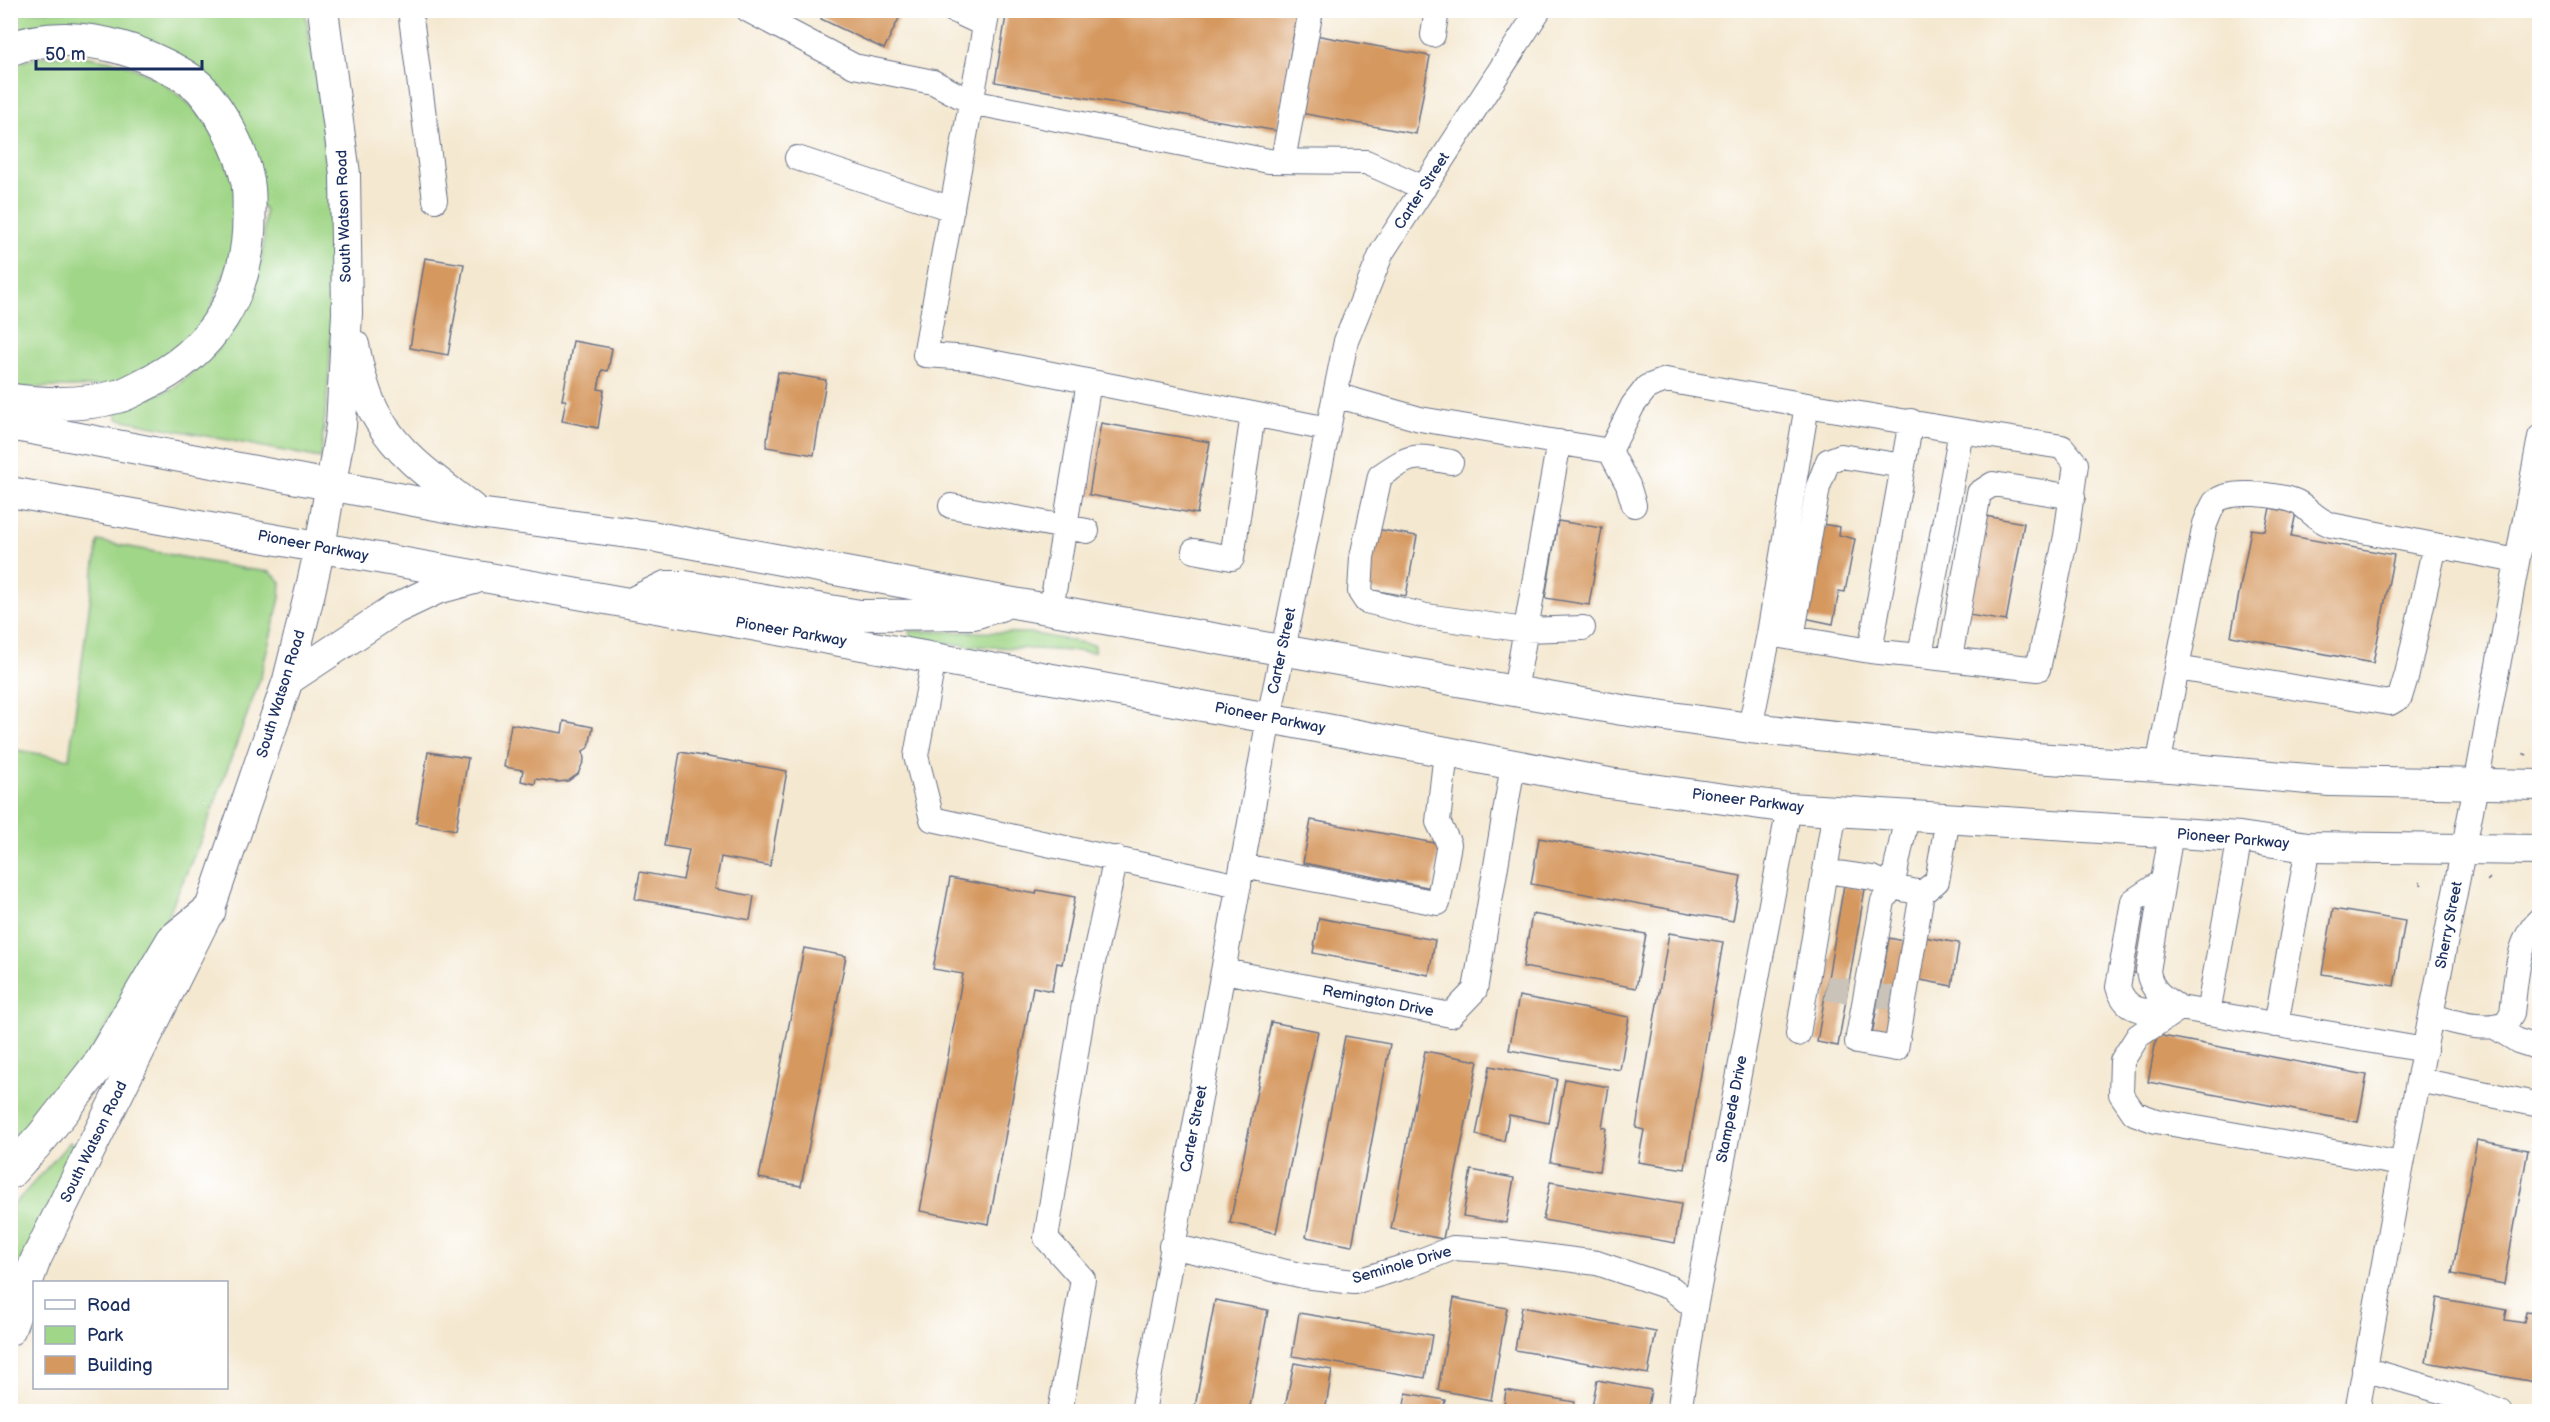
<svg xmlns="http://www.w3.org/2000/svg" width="2550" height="1422" font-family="'Balsamiq Sans',sans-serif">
  <rect width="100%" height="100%" fill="#fff"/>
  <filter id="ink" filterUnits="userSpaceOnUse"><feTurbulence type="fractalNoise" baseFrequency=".0167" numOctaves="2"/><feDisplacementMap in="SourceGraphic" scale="12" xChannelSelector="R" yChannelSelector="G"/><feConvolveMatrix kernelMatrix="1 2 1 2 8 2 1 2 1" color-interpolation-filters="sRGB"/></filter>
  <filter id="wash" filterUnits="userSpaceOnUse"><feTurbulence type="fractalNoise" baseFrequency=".008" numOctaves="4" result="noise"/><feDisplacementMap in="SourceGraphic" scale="24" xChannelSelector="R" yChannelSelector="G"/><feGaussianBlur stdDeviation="1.35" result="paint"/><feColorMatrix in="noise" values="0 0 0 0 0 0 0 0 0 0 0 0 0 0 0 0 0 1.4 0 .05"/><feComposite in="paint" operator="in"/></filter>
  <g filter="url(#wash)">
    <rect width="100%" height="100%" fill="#f4e8d0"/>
    <!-- green -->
    <path fill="#a0d687" stroke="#5e8272" stroke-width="1.5" d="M11,11H305C325,119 336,228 331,339C330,378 324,418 321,458L117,419V411L175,387L216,352L239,321L254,289L263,250L265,211L179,63L11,40Z
      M77,55L123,63L160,80L193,107L211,129L238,189L240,232L203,331L123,386L11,388V65L39,57Z
      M98,541L246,569L270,572L281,582L280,598L260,679L203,835L151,954L82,1068L11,1154V749L69,759Z
      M910,631L1030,633L1095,645L1094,652L971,646L910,638Z
      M70,1142L77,1148L11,1284V1208Z"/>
    <g id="blocks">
      <!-- building -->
      <path fill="#d5985e" d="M826,10H903L884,49L821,19Z
        M1007,10H1298L1277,131L995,82Z
        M1315,35L1430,56L1416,134L1300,113Z
        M425,258L464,264L448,355L410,348Z
        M573,341L612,348L608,371L602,370L598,389L604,390L598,428L562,421L566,400H562Z
        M778,372L826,380L814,455L766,447Z
        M1101,423L1210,442L1197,514L1089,495Z
        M2270,508L2296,513L2291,536L2394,555L2373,663L2231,636L2251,529L2265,531Z
        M1985,516L2024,523L2006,621L1968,615Z
        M1558,521L1602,528L1589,605L1545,598Z
        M1821,524L1840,527L1839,535L1855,539L1845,592L1839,591L1833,624L1804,618Z
        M1376,529L1417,536L1406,596L1366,589Z
        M564,721L593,727L589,747L583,751L584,760L578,774L568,781L557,782L536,779L535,784L521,781L523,770L504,767L511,724L562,733Z
        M428,752L468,758L456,830L416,823Z
        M680,752L787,771L770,866L721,857L715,889L754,896L750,920L635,899L640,872L683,880L689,850L664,846Z
        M1311,820L1440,844L1432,888L1303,863Z
        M1539,838L1741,876L1733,921L1531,884Z
        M950,878L1036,894L1037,890L1075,897L1062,964L1057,963L1052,991L1033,987L989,1224L920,1211L963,974L933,969Z
        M1844,885L1865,889L1838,1046L1817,1042Z
        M2333,909L2405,921L2394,986L2322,974Z
        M1532,914L1646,934L1636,988L1523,967Z
        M1319,918L1435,940L1429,975L1313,953Z
        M2137,919L2150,921L2141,974L2128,972Z
        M1669,933L1723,942L1685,1169L1638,1162L1644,1130L1636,1128Z
        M1918,936L1959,943L1952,986L1910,978Z
        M1889,938L1909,942L1892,1038L1872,1035Z
        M804,948L846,956L801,1186L759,1178Z
        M1519,996L1629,1017L1620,1070L1509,1050Z
        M1271,1022L1318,1031L1276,1233L1230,1223Z
        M2157,1035L2367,1075L2358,1122L2148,1082Z
        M1345,1036L1390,1044L1352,1246L1306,1237Z
        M1425,1051L1478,1061L1443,1239L1391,1229Z
        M1490,1066L1557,1079L1549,1123L1509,1115L1504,1141L1476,1135Z
        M1565,1079L1609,1087L1602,1127L1606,1128L1599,1171L1550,1162Z
        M2477,1140L2528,1150L2504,1284L2452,1274Z
        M1471,1170L1514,1178L1506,1223L1463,1216Z
        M1550,1182L1681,1204L1675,1243L1543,1220Z
        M2538,1208H2540V1227L2536,1226Z
        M1454,1298L1507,1308L1491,1400L1438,1390Z
        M2437,1298L2507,1310L2505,1320L2524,1323L2526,1312L2540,1314V1383L2426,1362Z
        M1215,1300L1268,1310L1249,1412H1194Z
        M1522,1307L1656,1332L1648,1374L1515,1350Z
        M1299,1313L1432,1335L1425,1378L1292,1356Z
        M1294,1363L1332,1370L1325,1412H1284Z
        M1597,1380L1651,1390L1647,1412H1591Z
        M1506,1390L1575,1402L1573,1412H1503Z
        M1406,1393L1445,1400L1443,1412H1403Z"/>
    </g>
  </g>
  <g filter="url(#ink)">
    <use href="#blocks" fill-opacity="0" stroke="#677086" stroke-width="1.5"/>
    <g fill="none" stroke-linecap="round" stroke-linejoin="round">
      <!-- minor-tunnel -->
      <path stroke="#c9c3b9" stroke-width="24" stroke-dasharray="24 12" stroke-linecap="butt" d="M1826,988L1848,991
        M1879,996L1899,999"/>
      <!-- minor casing -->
      <g stroke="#677086" stroke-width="26">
        <path id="minor" d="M410,10L435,200
          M748,10L854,66L933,82L971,102L1269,161L1366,162L1424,188
          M953,10L985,25
          M988,10L925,355L971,358L1328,429
          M1433,35L1437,10
          M797,158L952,209
          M1283,160L1311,10
          M1335,395L1420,419L1610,451L1628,485L1634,505
          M1610,451L1633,405L1647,387L1666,380L1807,405
          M1451,462C1413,455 1412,454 1380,476L1362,557L1360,592L1366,601L1426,616L1525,630L1583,628
          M951,506L1087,531
          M1194,551L1232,558L1253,414
          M1051,609L1089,382
          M1792,638L1818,487L1828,461L1841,456L1903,466
          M1870,651L1911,421
          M1920,656L2038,669L2066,536L2076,464L2062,447L1961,431
          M934,658L916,756L932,819L1239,886
          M1950,658L1979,493L1993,484L2073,497
          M2177,668L2390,703L2400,697L2407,674L2435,545
          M1515,691L1559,442
          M1750,728L1769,634L1807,405L1961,431L1920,656L1870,651L1769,634
          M2158,766L2205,524C2208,517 2211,508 2215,502C2228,488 2281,495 2297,502C2310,509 2313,518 2331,525L2517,561
          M2171,833L2148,971C2151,991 2163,998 2180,1008
          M1243,866L1438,903L1449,844L1438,822L1446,752
          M1825,871L1873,878L1892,887L1922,893L1896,1049L1857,1042L1883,901L1892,887L1907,816
          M2163,881L2133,901L2118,987C2128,1018 2152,1011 2178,1008
          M1922,893L1937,881L1948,818
          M1224,971L1451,1015L1475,990L1513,765
          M2208,1013L2240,837
          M2431,1016C2456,1022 2482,1032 2506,1023L2512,1013C2516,983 2516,941 2540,919
          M2276,1025L2308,847
          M2495,1027L2518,1041L2540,1048
          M1798,1034L1835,810
          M2419,1080L2540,1105
          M2402,1164L2156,1121L2134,1113L2121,1094L2122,1061L2138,1036L2180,1008L2425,1050
          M1171,1246L1304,1276L1354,1282L1410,1265L1453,1248L1504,1251L1597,1263L1671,1288L1695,1308
          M2364,1369L2465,1398L2500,1412
          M1060,1412L1083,1279L1046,1238L1085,998L1116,858
          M1143,1412L1269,718L1346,341L1382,252L1539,10
          M1679,1412L1695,1308L1789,808
          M2357,1412L2402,1164L2476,785L2540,437"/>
      </g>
      <!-- major casing -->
      <g stroke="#677086" stroke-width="32">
        <path id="major" d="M354,345C359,370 365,398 379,420C401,458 440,483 473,509
          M10,425L478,513L651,536L1008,602L1622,710L1750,728L2035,758L2158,766L2330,781L2540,785
          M10,492L1269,718L1609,783L1789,808L2240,837L2308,847L2540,850
          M631,603L666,586H685L860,615L974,614L1000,606
          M288,680L395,609L437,589L474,579
          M10,1330L36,1259L209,911L288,680L310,592L320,547L341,426L347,313L345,174L323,10"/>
      </g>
      <!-- highway casing -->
      <g stroke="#677086" stroke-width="35">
        <path id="highway" d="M10,49C46,35 87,38 122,48C143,54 188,74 202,90C222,114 241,148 247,179C250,190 249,203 249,215C250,291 213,353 143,385C135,389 127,394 119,396C83,406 47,405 10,400
          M10,1172L43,1136L100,1063L173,940L209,911"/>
      </g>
      <!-- path -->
      <path stroke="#677086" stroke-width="4" stroke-dasharray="1.5 4.5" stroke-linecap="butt" d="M2525,755L2527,750
        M2488,879L2490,881
        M2420,884L2422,882"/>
      <!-- minor -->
      <use href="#minor" stroke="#fff" stroke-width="24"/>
      <!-- major -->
      <use href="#major" stroke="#fff" stroke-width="30"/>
      <!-- highway -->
      <use href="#highway" stroke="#fff" stroke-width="33"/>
    </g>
  </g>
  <g text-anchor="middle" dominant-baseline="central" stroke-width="6" stroke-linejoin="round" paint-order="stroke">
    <!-- street labels -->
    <g font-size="15" fill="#1b2f5e" stroke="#fff">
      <text transform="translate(1422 191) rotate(-57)">Carter Street</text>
      <text transform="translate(344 216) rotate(-92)">South Watson Road</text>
      <text transform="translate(313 546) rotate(11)">Pioneer Parkway</text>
      <text transform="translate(791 632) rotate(10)">Pioneer Parkway</text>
      <text transform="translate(1282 651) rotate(-78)">Carter Street</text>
      <text transform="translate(281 694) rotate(-73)">South Watson Road</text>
      <text transform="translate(1270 718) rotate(11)">Pioneer Parkway</text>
      <text transform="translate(1748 801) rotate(7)">Pioneer Parkway</text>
      <text transform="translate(2233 839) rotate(5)">Pioneer Parkway</text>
      <text transform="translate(2449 925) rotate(-79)">Sherry Street</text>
      <text transform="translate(1378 1001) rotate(11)">Remington Drive</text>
      <text transform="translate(1732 1109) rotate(-79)">Stampede Drive</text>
      <text transform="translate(1194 1129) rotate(-79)">Carter Street</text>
      <text transform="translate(94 1142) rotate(-64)">South Watson Road</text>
      <text transform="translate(1402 1265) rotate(-16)">Seminole Drive</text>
    </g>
  </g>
  <!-- margin -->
  <rect width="2550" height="1422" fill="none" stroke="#fff" stroke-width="36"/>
  <!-- legend -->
  <rect x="33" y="1281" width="195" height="108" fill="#ffffff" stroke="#a4acbf" stroke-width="1.5"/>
  <rect x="45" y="1300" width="30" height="9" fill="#ffffff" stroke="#a4acbf" stroke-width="1.5"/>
  <text x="87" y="1311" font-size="18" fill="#1b2f5e">Road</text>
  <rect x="45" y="1326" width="30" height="18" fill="#a0d687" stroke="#a4acbf" stroke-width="1.5"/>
  <text x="87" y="1341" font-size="18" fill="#1b2f5e">Park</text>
  <rect x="45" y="1356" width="30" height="18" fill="#d5985e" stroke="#a4acbf" stroke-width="1.5"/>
  <text x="87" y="1371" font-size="18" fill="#1b2f5e">Building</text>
  <!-- scale -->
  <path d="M36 60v9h166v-9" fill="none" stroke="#1b2f5e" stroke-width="3"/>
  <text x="45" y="60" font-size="18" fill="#1b2f5e" stroke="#ffffff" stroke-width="4.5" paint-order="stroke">50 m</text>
</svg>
